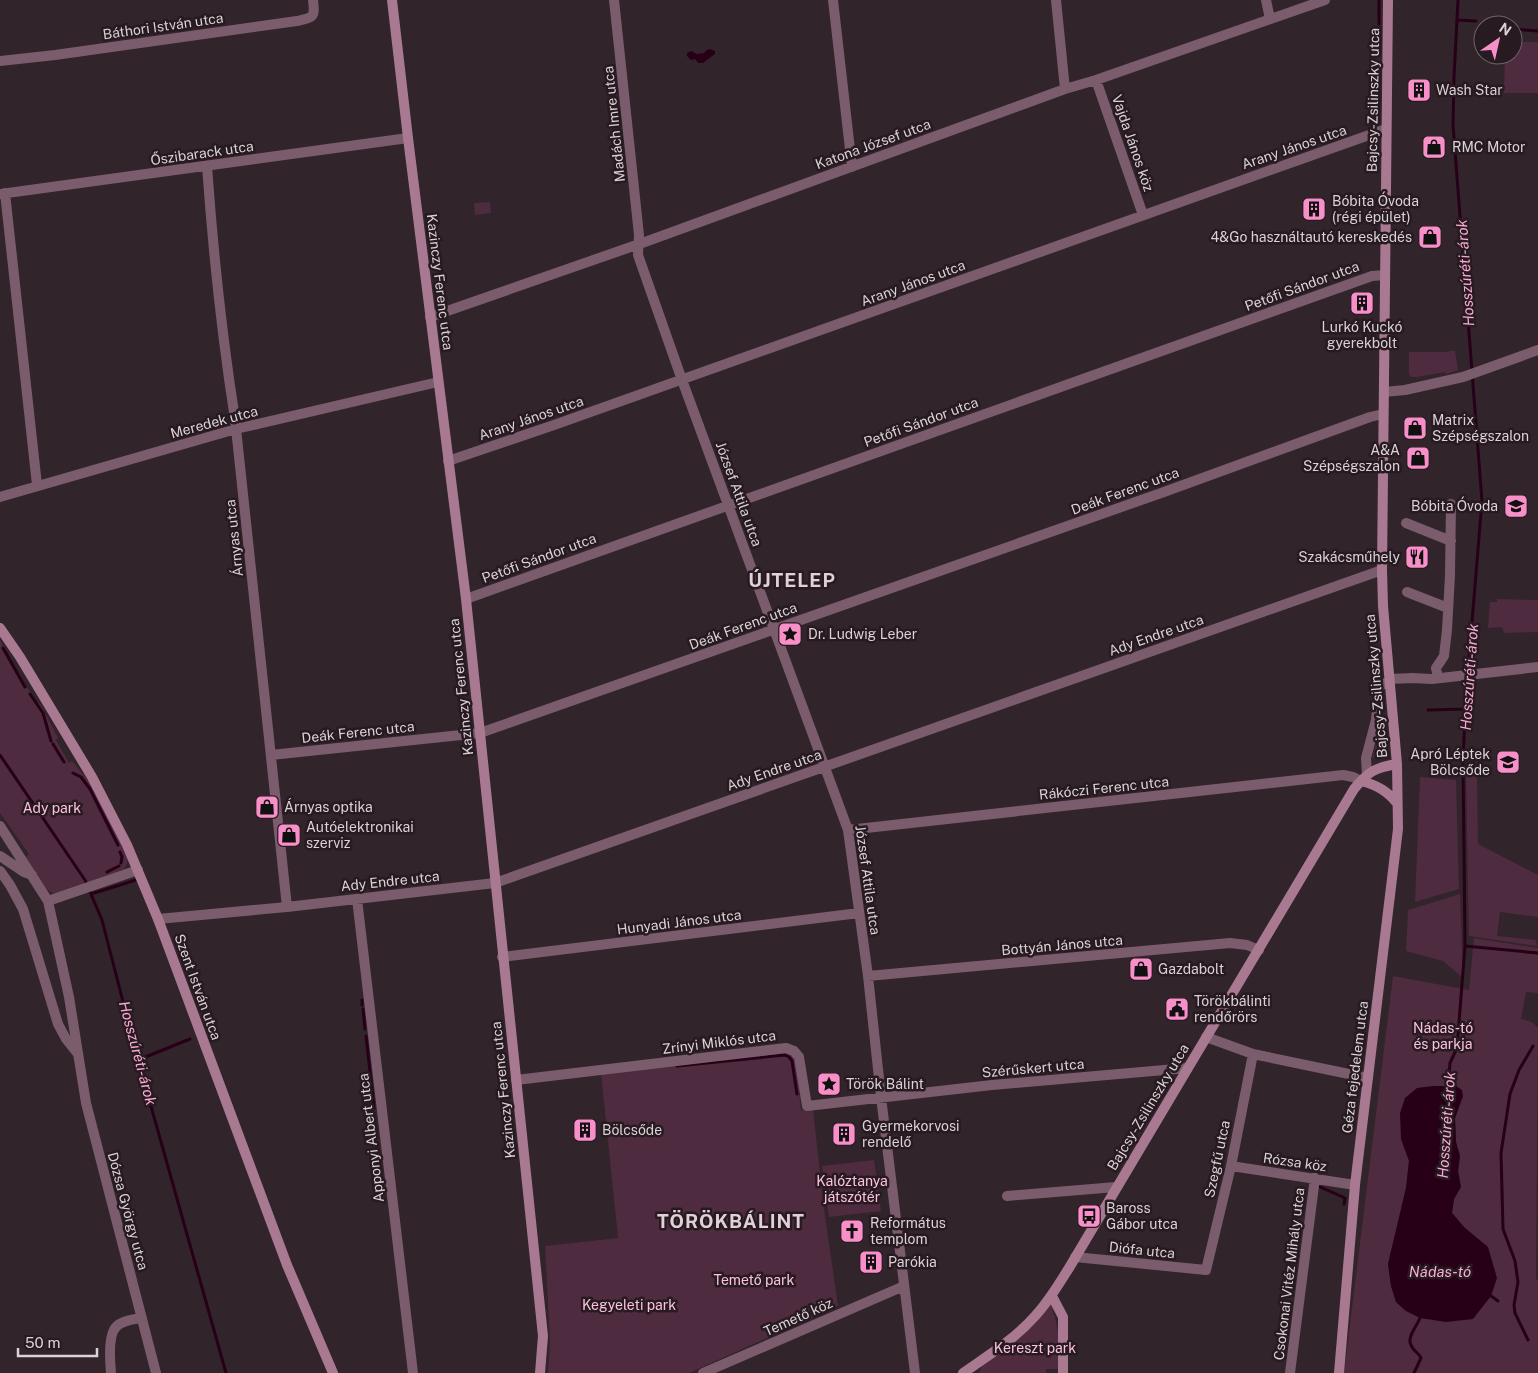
<svg xmlns="http://www.w3.org/2000/svg" width="1538" height="1373" font-family="'Public Sans',sans-serif">
  <rect width="100%" height="100%" fill="#31242b"/>
  <!-- green -->
  <path fill="#4f2b3f" fill-rule="evenodd" d="M1513,42H1538V93H1504L1505,55H1513Z
    M490,202L491,213L475,215L474,203Z
    M1449,351H1455L1458,370L1446,374L1445,372L1417,377H1411L1409,374V352H1448Z
    M1497,599L1538,600V632L1504,633L1502,627L1488,628L1490,602H1497Z
    M0,640L17,671L35,700L41,705L58,738L56,740L69,763L72,761L87,779L93,790L128,858L127,864L124,869L56,894C43,892 33,868 26,857L29,854L0,813Z
    M1382,718H1384L1386,747L1377,757L1372,758L1378,739Z
    M1466,774L1477,775L1478,844L1538,875V917L1500,912L1497,936L1536,940L1537,946L1469,936Z
    M1420,777L1456,780L1459,889L1415,902Z
    M1460,894L1463,978L1443,961L1406,951L1408,910Z
    M1474,938L1538,948V993L1526,992L1521,1019L1532,1022L1538,1028L1536,1279L1538,1280V1373H1344L1393,976L1469,990ZM1434,1086H1456L1463,1096L1455,1118L1456,1142L1460,1156L1458,1171L1461,1187L1454,1199L1452,1213L1464,1227L1406,1311L1396,1302L1391,1286L1388,1264L1406,1188L1417,1088Z
    M784,1052L792,1055L796,1061L801,1110L813,1109L824,1209L838,1306L689,1373H548L550,1340L545,1246L618,1238L601,1073Z
    M874,1160L881,1211L829,1217L822,1166Z
    M1052,1296L1053,1313L1055,1317L1063,1358V1369H1046V1373H979L984,1359Z"/>
  <!-- water -->
  <path fill="#270018" d="M710,49L715,51V54L703,63H698L695,59L691,60L687,56V53L691,51L697,54L704,53L707,50Z
    M1434,1086H1456L1462,1090L1463,1096L1455,1118L1456,1142L1460,1156L1458,1171L1461,1187L1454,1199L1452,1213L1464,1227L1488,1247L1497,1278L1491,1296L1473,1319L1446,1322L1420,1318L1406,1311L1396,1302L1391,1286L1388,1264L1406,1188L1409,1161L1401,1139L1400,1113L1405,1098L1417,1088Z"/>
  <g fill="none" stroke-linecap="round" stroke-linejoin="round">
    <!-- stream -->
    <path stroke="#270018" stroke-width="3" d="M1457,20L1476,21
      M1483,22L1494,25
      M1379,24V0
      M1513,29L1538,31
      M3,648L25,687
      M30,694L43,713L51,741
      M1428,710L1466,709
      M53,744L64,762
      M0,755L85,880L102,920L138,1060L226,1373
      M73,773L81,777L90,789L118,845
      M120,852L122,857L121,863
      M107,872L119,866
      M91,894L136,880
      M1465,946L1538,953
      M362,1000V1005
      M363,1009L365,1029
      M366,1036L374,1108
      M138,1060L190,1039
      M677,1066L785,1055L789,1057L792,1061L797,1094
      M1448,1088L1450,1063L1457,1048L1465,946L1463,760L1466,694L1482,501L1453,125L1454,77L1458,0
      M1318,1186L1345,1198L1344,1204
      M1491,1296L1498,1301
      M1528,1340L1515,1313L1514,1305L1518,1282L1515,1261L1503,1229L1501,1153L1510,1094L1519,1070L1533,1046
      M1414,1373L1421,1358C1419,1353 1413,1351 1411,1345C1406,1337 1419,1324 1421,1315"/>
    <!-- street -->
    <path stroke="#7b5c6c" stroke-width="10" d="M614,0L639,235L638,255L682,380L848,830L868,976L881,1097L915,1373
      M833,0L852,167
      M1056,0L1065,89
      M1266,0L1270,19
      M0,61L55,55L297,21C314,17 315,18 313,0
      M1096,80L1143,215
      M207,166C213,251 222,336 235,419L287,907
      M5,193L37,485
      M0,194L408,138
      M430,317L645,242L1065,89L1096,80L1325,0
      M1384,392L1405,390L1463,377L1538,350
      M448,461L554,425L1386,129
      M0,497L236,429L438,382
      M1406,523L1451,541
      M1407,592L1448,608
      M466,599L1372,276L1385,275
      M1438,678L1436,668L1444,656L1447,630L1450,575L1451,504
      M1390,679L1412,678L1432,679L1538,667
      M271,755L480,733L1164,492L1370,417L1383,414
      M1367,775L1366,758L1376,720L1379,686L1390,681
      M0,826L48,901L69,997L86,1103L156,1373
      M848,830L1343,775L1353,777L1361,781
      M0,856L24,872L32,875
      M0,871L10,885L23,909L58,1024L66,1039L78,1054
      M357,899L413,1373
      M48,901L138,870
      M158,919L287,907L495,883L1382,570
      M502,957L859,913
      M868,976L1230,943L1247,945L1259,950
      M1206,1037L1253,1054L1368,1078
      M516,1080L786,1048L794,1051L799,1057L807,1106L992,1085L1187,1068
      M1231,1166L1355,1185
      M1007,1196L1116,1187
      M1075,1257L1206,1270L1231,1166L1253,1054
      M111,1373C110,1362 108,1335 116,1327C121,1321 134,1319 142,1318
      M703,1373L904,1286
      M1290,1373L1315,1178"/>
    <!-- secondary -->
    <path stroke="#a97992" stroke-width="10" d="M392,0L408,138L466,599L543,1336L540,1373
      M0,628L20,657L92,777L127,845L158,919L287,1265L333,1373
      M1361,781C1377,785 1387,791 1397,803
      M1052,1296L1063,1317V1373
      M963,1373C989,1355 1015,1339 1036,1315C1049,1301 1059,1284 1069,1268L1354,789C1369,771 1374,768 1397,764
      M1339,1373L1355,1185L1398,829L1397,764L1383,606L1382,570L1388,0"/>
  </g>
  <!-- icons -->
  <defs>
    <g id="building-square" transform="scale(1.25)"><rect x="-9" y="-9" width="18" height="18" rx="4" fill="#f98fc9" stroke="#271a21"/><path d="M-4-6H4V6H1V3H-1V6H-4ZM-2.5-4.3h1.7v1.8h-1.7ZM.8-4.3h1.7v1.8H.8ZM-2.5-1h1.7V.8h-1.7ZM.8-1h1.7V.8H.8Z" fill="#111"/></g>
    <g id="shop-square" transform="scale(1.25)"><rect x="-9" y="-9" width="18" height="18" rx="4" fill="#f98fc9" stroke="#271a21"/><path d="M-5-2.5h2.3a2.7 3.5 0 0 1 5.4 0H5L5.5 6h-11ZM-1.5-2.5h3a1.5 2.3 0 0 0-3 0Z" fill="#111"/></g>
    <g id="school-square" transform="scale(1.25)"><rect x="-9" y="-9" width="18" height="18" rx="4" fill="#f98fc9" stroke="#271a21"/><path d="M0-5L7-2L0 1L-7-2ZM-4 1L0 2.5L4 1V4Q0 6-4 4Z" fill="#111"/></g>
    <g id="restaurant-square" transform="scale(1.25)"><rect x="-9" y="-9" width="18" height="18" rx="4" fill="#f98fc9" stroke="#271a21"/><path d="M-5-6h1v4h1v-4h1v4h1v-4h1v5L-1.5 .5V6h-2V.5L-5-1ZM5-6V6H3V1.5H1.5Q1.5-4 5-6Z" fill="#111"/></g>
    <g id="sight-square" transform="scale(1.25)"><rect x="-9" y="-9" width="18" height="18" rx="4" fill="#f98fc9" stroke="#271a21"/><path d="M0-6L1.8-2.2L6-1.7L2.9 1.2L3.7 5.4L0 3.3L-3.7 5.4L-2.9 1.2L-6-1.7L-1.8-2.2Z" fill="#111"/></g>
    <g id="civic-square" transform="scale(1.25)"><rect x="-9" y="-9" width="18" height="18" rx="4" fill="#f98fc9" stroke="#271a21"/><path d="M-.6-6.5H3V-4.5H.6V-3L4-1V1h2V6H-6V1h2V-1L-.6-3ZM-1.2 2.5V6h2.4V2.5Z" fill="#111"/></g>
    <g id="bus-square" transform="scale(1.25)"><rect x="-9" y="-9" width="18" height="18" rx="4" fill="#f98fc9" stroke="#271a21"/><path d="M-5-6H5V4H4V6H2V4H-2V6H-4V4H-5ZM-3.5-4V0h7V-4ZM-3.5 1.2v1.5H-2V1.2ZM2 1.2v1.5H3.5V1.2Z" fill="#111"/></g>
    <g id="church-square" transform="scale(1.25)"><rect x="-9" y="-9" width="18" height="18" rx="4" fill="#f98fc9" stroke="#271a21"/><path d="M-1.2-6h2.4v3.5h3.3v2.4h-3.3V6h-2.4V-.1h-3.3v-2.4h3.3Z" fill="#111"/></g>
  </defs>
  <g fill-rule="evenodd">
    <use href="#building-square" x="1419" y="90"/>
    <use href="#shop-square" x="1434" y="147"/>
    <use href="#building-square" x="1314" y="209"/>
    <use href="#shop-square" x="1430" y="237"/>
    <use href="#building-square" x="1362" y="303"/>
    <use href="#shop-square" x="1415" y="428"/>
    <use href="#shop-square" x="1418" y="458"/>
    <use href="#school-square" x="1516" y="506"/>
    <use href="#restaurant-square" x="1417" y="557"/>
    <use href="#sight-square" x="790" y="634"/>
    <use href="#school-square" x="1508" y="762"/>
    <use href="#shop-square" x="267" y="807"/>
    <use href="#shop-square" x="289" y="835"/>
    <use href="#shop-square" x="1141" y="969"/>
    <use href="#civic-square" x="1177" y="1009"/>
    <use href="#sight-square" x="829" y="1084"/>
    <use href="#building-square" x="585" y="1130"/>
    <use href="#building-square" x="844" y="1134"/>
    <use href="#bus-square" x="1089" y="1216"/>
    <use href="#church-square" x="852" y="1231"/>
    <use href="#building-square" x="871" y="1262"/>
  </g>
  <g text-anchor="middle" dominant-baseline="central" stroke-width="5" stroke-linejoin="round" paint-order="stroke">
    <!-- street labels -->
    <g font-size="14" fill="#dbd2d6" stroke="#271a21">
      <text transform="translate(163 26) rotate(-8)">Báthori István utca</text>
      <text transform="translate(1373 100) rotate(-89)">Bajcsy-Zsilinszky utca</text>
      <text transform="translate(614 124) rotate(-96)">Madách Imre utca</text>
      <text transform="translate(1133 143) rotate(71)">Vajda János köz</text>
      <text transform="translate(873 144) rotate(-20)">Katona József utca</text>
      <text transform="translate(1294 147) rotate(-19)">Arany János utca</text>
      <text transform="translate(202 153) rotate(-8)">Őszibarack utca</text>
      <text transform="translate(440 282) rotate(83)">Kazinczy Ferenc utca</text>
      <text transform="translate(913 283) rotate(-20)">Arany János utca</text>
      <text transform="translate(1302 286) rotate(-20)">Petőfi Sándor utca</text>
      <text transform="translate(531 418) rotate(-19)">Arany János utca</text>
      <text transform="translate(214 422) rotate(-15)">Meredek utca</text>
      <text transform="translate(921 422) rotate(-20)">Petőfi Sándor utca</text>
      <text transform="translate(1125 491) rotate(-20)">Deák Ferenc utca</text>
      <text transform="translate(739 494) rotate(70)">József Attila utca</text>
      <text transform="translate(234 538) rotate(-96)">Árnyas utca</text>
      <text transform="translate(539 558) rotate(-20)">Petőfi Sándor utca</text>
      <text transform="translate(743 626) rotate(-20)">Deák Ferenc utca</text>
      <text transform="translate(1156 635) rotate(-19)">Ady Endre utca</text>
      <text transform="translate(1376 686) rotate(-95)">Bajcsy-Zsilinszky utca</text>
      <text transform="translate(461 687) rotate(-96)">Kazinczy Ferenc utca</text>
      <text transform="translate(358 732) rotate(-6)">Deák Ferenc utca</text>
      <text transform="translate(774 770) rotate(-19)">Ady Endre utca</text>
      <text transform="translate(1104 788) rotate(-6)">Rákóczi Ferenc utca</text>
      <text transform="translate(868 880) rotate(82)">József Attila utca</text>
      <text transform="translate(390 881) rotate(-6)">Ady Endre utca</text>
      <text transform="translate(679 922) rotate(-7)">Hunyadi János utca</text>
      <text transform="translate(1062 945) rotate(-5)">Bottyán János utca</text>
      <text transform="translate(198 987) rotate(70)">Szent István utca</text>
      <text transform="translate(719 1042) rotate(-7)">Zrínyi Miklós utca</text>
      <text transform="translate(1355 1067) rotate(-83)">Géza fejedelem utca</text>
      <text transform="translate(1033 1068) rotate(-5)">Szérűskert utca</text>
      <text transform="translate(503 1090) rotate(-96)">Kazinczy Ferenc utca</text>
      <text transform="translate(1148 1107) rotate(-59)">Bajcsy-Zsilinszky utca</text>
      <text transform="translate(371 1138) rotate(-97)">Apponyi Albert utca</text>
      <text transform="translate(1217 1159) rotate(-78)">Szegfű utca</text>
      <text transform="translate(1295 1162) rotate(8)">Rózsa köz</text>
      <text transform="translate(128 1211) rotate(75)">Dózsa György utca</text>
      <text transform="translate(1142 1250) rotate(6)">Diófa utca</text>
      <text transform="translate(1289 1274) rotate(-83)">Csokonai Vitéz Mihály utca</text>
      <text transform="translate(798 1317) rotate(-24)">Temető köz</text>
    </g>
    <!-- poi labels -->
    <g font-size="14" fill="#dbd2d6" stroke="#271a21" text-anchor="start">
      <text x="1436" y="90">Wash Star</text>
      <text x="1452" y="147">RMC Motor</text>
      <text x="1332" y="201">Bóbita Óvoda<tspan x="1332" dy="16">(régi épület)</tspan></text>
      <text x="1412" y="237" text-anchor="end">4&amp;Go használtautó kereskedés</text>
      <text x="1362" y="327" text-anchor="middle">Lurkó Kuckó<tspan x="1362" dy="16">gyerekbolt</tspan></text>
      <text x="1432" y="420">Matrix<tspan x="1432" dy="16">Szépségszalon</tspan></text>
      <text x="1400" y="450" text-anchor="end">A&amp;A<tspan x="1400" dy="16">Szépségszalon</tspan></text>
      <text x="1498" y="506" text-anchor="end">Bóbita Óvoda</text>
      <text x="1400" y="557" text-anchor="end">Szakácsműhely</text>
      <text x="808" y="634">Dr. Ludwig Leber</text>
      <text x="1490" y="754" text-anchor="end">Apró Léptek<tspan x="1490" dy="16">Bölcsőde</tspan></text>
      <text x="284" y="807">Árnyas optika</text>
      <text x="306" y="827">Autóelektronikai<tspan x="306" dy="16">szerviz</tspan></text>
      <text x="1158" y="969">Gazdabolt</text>
      <text x="1194" y="1001">Törökbálinti<tspan x="1194" dy="16">rendőrörs</tspan></text>
      <text x="846" y="1084">Török Bálint</text>
      <text x="862" y="1126">Gyermekorvosi<tspan x="862" dy="16">rendelő</tspan></text>
      <text x="602" y="1130">Bölcsőde</text>
      <text x="1106" y="1208">Baross<tspan x="1106" dy="16">Gábor utca</tspan></text>
      <text x="870" y="1223">Református<tspan x="870" dy="16">templom</tspan></text>
      <text x="888" y="1262">Parókia</text>
    </g>
    <!-- park labels -->
    <g font-size="14" fill="#fdc1e0" stroke="#271a21">
      <text x="52" y="808">Ady park</text>
      <text x="1443" y="1028">Nádas-tó<tspan x="1443" dy="16">és parkja</tspan></text>
      <text x="852" y="1181">Kalóztanya<tspan x="852" dy="16">játszótér</tspan></text>
      <text x="754" y="1280">Temető park</text>
      <text x="629" y="1305">Kegyeleti park</text>
      <text x="1035" y="1348">Kereszt park</text>
    </g>
    <!-- water labels -->
    <g font-size="15" font-style="italic" fill="#f9abd4" stroke="#271a21">
      <text transform="translate(1465 273) rotate(-94)">Hosszúréti-árok</text>
      <text transform="translate(1469 677) rotate(-86)">Hosszúréti-árok</text>
      <text transform="translate(138 1053) rotate(75)">Hosszúréti-árok</text>
      <text transform="translate(1446 1125) rotate(-86)">Hosszúréti-árok</text>
      <text x="1440" y="1271">Nádas-tó</text>
    </g>
    <!-- district labels -->
    <g font-size="19" font-weight="bold" letter-spacing="1" fill="#e2d0d9" stroke="#271a21">
      <text x="792" y="580">ÚJTELEP</text>
      <text x="731" y="1221">TÖRÖKBÁLINT</text>
    </g>
  </g>
  <!-- north arrow -->
  <g transform="translate(1498 40) rotate(34)"><circle r="24" fill="#271a21" stroke="#6f6469"/>
  <path d="M0-4L9 19L0 12L-9 19Z" fill="#f98fc9"/>
  <text y="-8" font-size="14" font-weight="bold" text-anchor="middle" fill="#dbd2d6">N</text>
  </g>
  <!-- scale -->
  <path d="M18 1348v8h79v-8" fill="none" stroke="#dbd2d6" stroke-width="2.5"/>
  <text x="25" y="1348" font-size="15" fill="#dbd2d6" stroke="#271a21" stroke-width="4" paint-order="stroke">50 m</text>
</svg>
